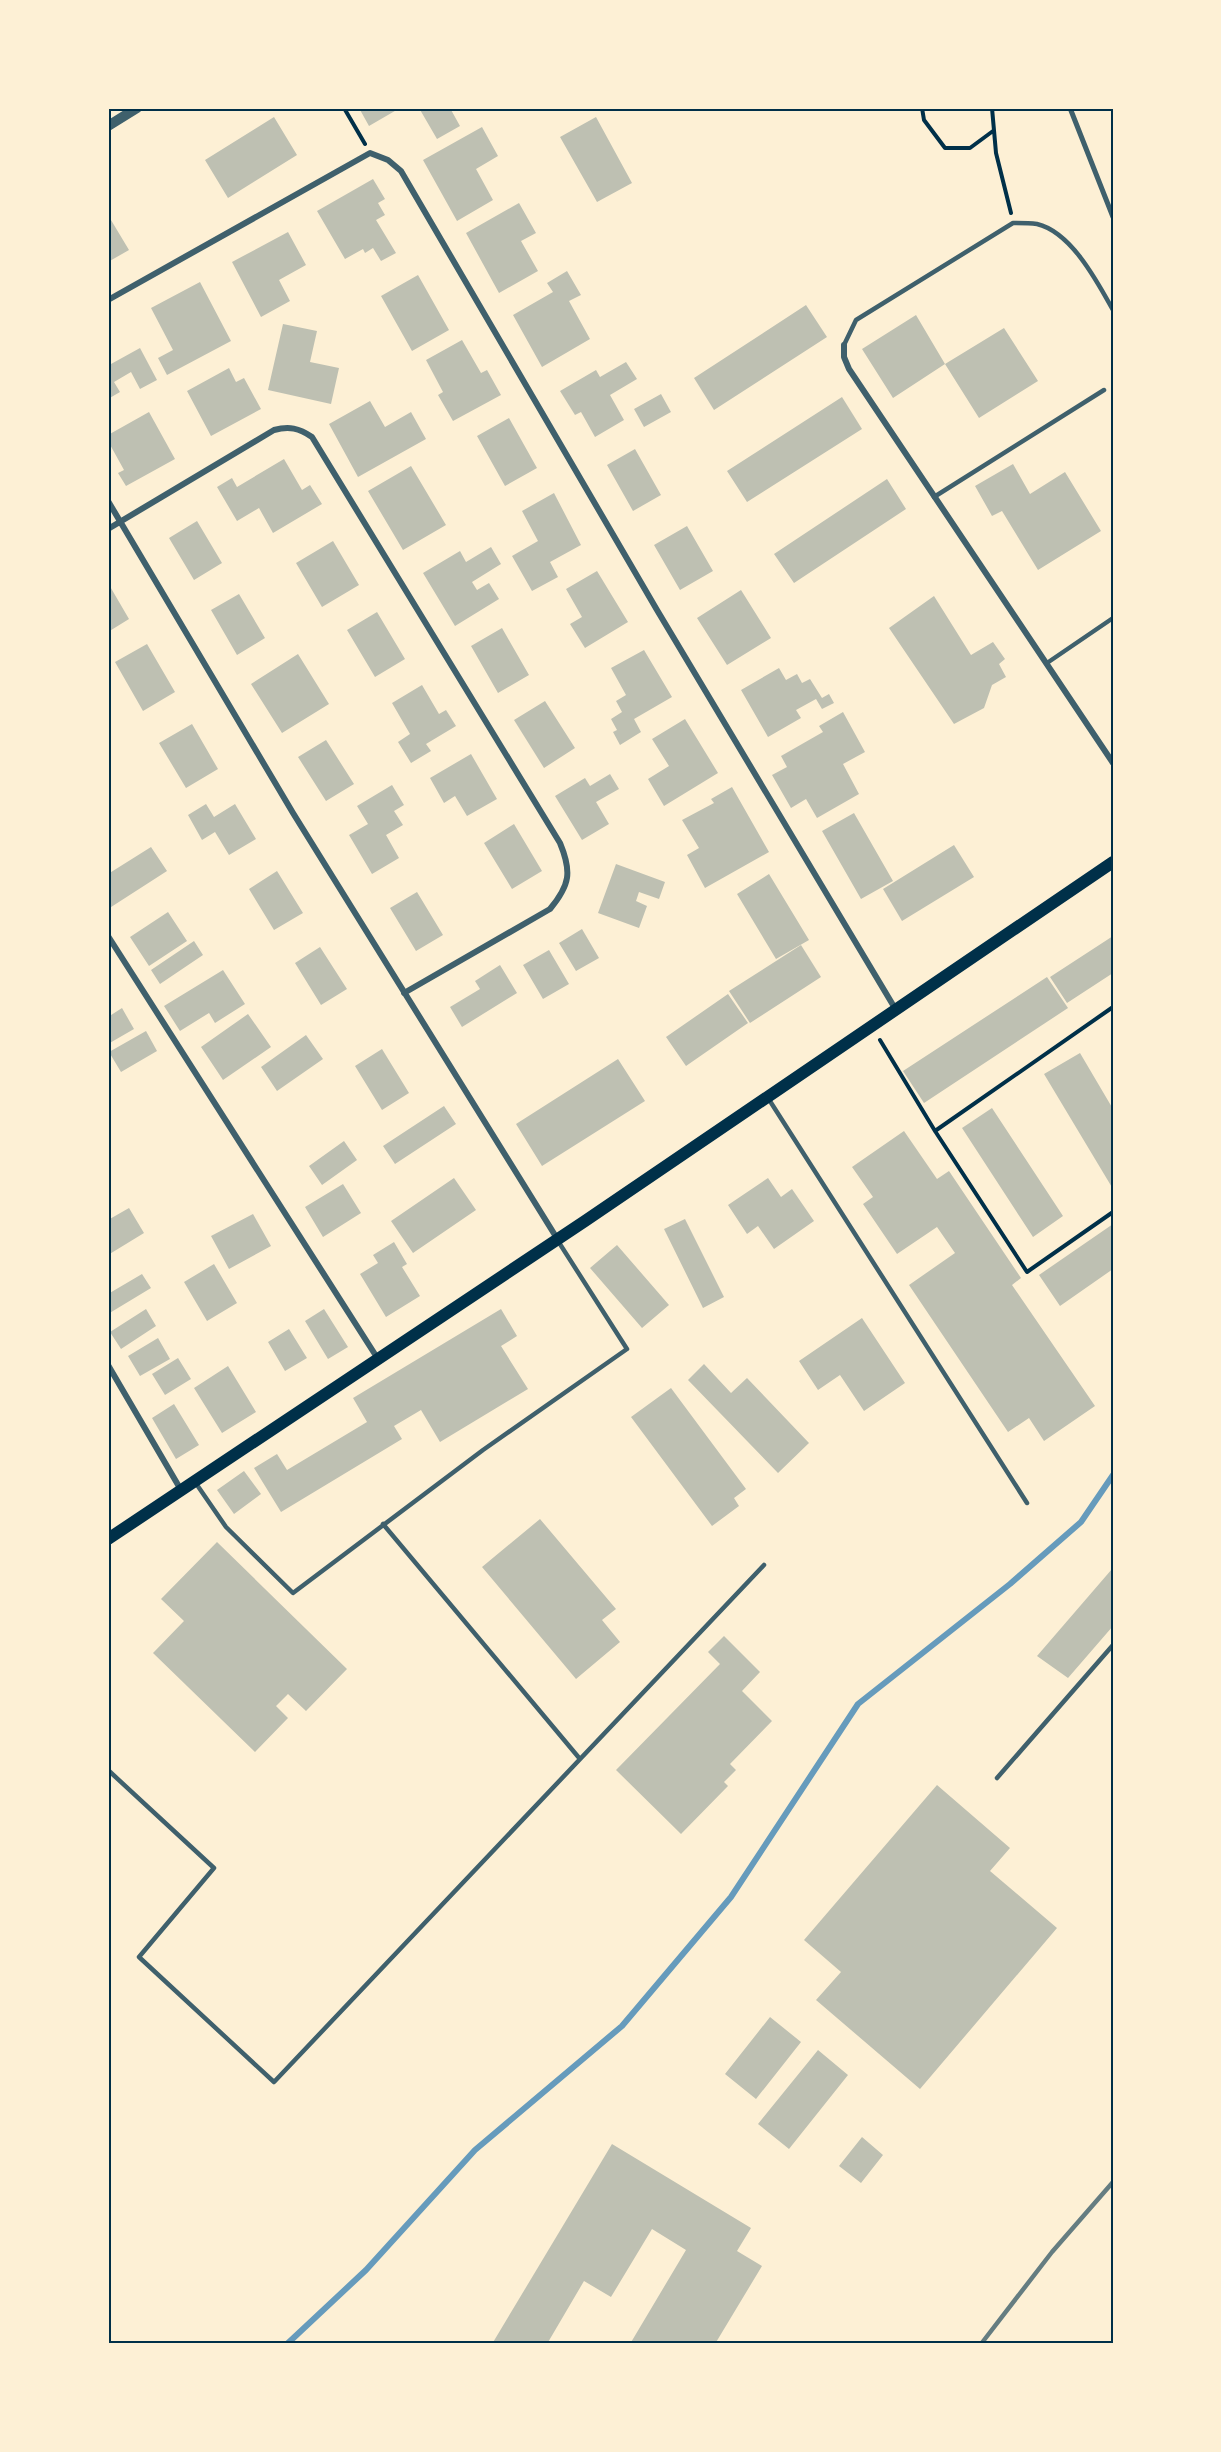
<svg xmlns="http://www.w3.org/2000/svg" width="1221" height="2452" font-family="'Fira Sans Condensed',sans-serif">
  <rect width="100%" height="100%" fill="#fdf0d5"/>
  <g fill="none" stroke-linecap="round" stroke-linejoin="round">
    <!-- stream -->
    <path stroke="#669bbc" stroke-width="6" d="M287,2344L366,2270L475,2150L622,2026L731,1897L858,1704L1010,1584L1081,1522L1113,1475"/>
  </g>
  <!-- building -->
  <path fill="#bec0b2" d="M359,108H400L369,126Z
    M419,108H450L460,126L437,139Z
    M274,117L297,155L228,198L205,160Z
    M596,117L632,183L597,202L560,137Z
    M482,127L498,156L476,169L493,200L457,221L423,160Z
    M373,179L385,199L378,203L385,215L376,220L396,253L381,261L373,248L365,253L363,249L345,259L317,211Z
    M519,203L536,233L521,241L538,271L499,293L466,233Z
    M108,215L129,250L108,262Z
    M288,232L306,265L279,280L290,301L261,317L232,262Z
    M567,271L581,295L569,301L590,339L542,367L513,315L553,292L547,283Z
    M418,275L449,330L412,351L381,296Z
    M200,282L231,341L167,375L158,358L173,350L151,308Z
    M806,305L827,337L714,410L694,378Z
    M916,315L945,364L1004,328L1038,381L979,418L945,364L893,398L862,349Z
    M283,324L317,331L310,362L339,368L331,404L268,390Z
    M462,340L481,373L487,370L501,395L453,421L438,395L443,392L426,360Z
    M140,348L157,380L140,389L131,372L114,382L120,392L108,399V359L111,364Z
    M626,362L637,379L610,395L624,420L595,437L581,412L575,415L560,391L596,370L600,377Z
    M229,368L236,382L244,378L261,409L211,436L187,391Z
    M661,394L671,412L644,427L634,409Z
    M842,397L862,429L747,502L727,471Z
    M370,401L385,427L411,412L426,439L358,477L329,424Z
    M149,412L175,459L126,486L118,473L124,470L108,441V435Z
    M509,418L537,468L505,486L477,436Z
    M635,449L661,495L633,511L607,465Z
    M284,459L302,490L310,485L322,504L273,533L259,508L237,521L217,487L232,478L237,487Z
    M1013,464L1030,494L1065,472L1101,531L1038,570L1002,511L992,516L975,486Z
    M411,466L446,525L403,550L368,491Z
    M887,479L906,509L794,583L774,554Z
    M554,493L581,545L550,562L558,577L532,591L512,556L538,541L522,511Z
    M197,521L222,563L194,580L169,538Z
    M687,526L713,571L680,590L654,545Z
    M333,541L359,585L322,607L296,563Z
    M491,547L501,564L472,582L477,590L489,583L499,599L455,626L423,573L460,551L466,562Z
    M597,571L628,622L585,648L570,624L582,617L566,589Z
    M108,583L129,619L108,632Z
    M741,590L771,638L727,665L697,618Z
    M239,594L265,638L237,655L211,610Z
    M934,596L971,655L993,642L1005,659L999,664L1006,677L992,685L984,708L954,724L889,628Z
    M377,612L405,659L375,677L347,630Z
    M502,628L529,675L498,693L471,646Z
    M147,644L175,692L143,711L115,662Z
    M644,650L672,697L634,719L641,732L620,745L613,732L617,730L611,719L622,712L616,701L626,695L611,668Z
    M298,654L329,704L282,733L251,684Z
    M779,668L786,680L797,674L802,683L810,679L822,698L829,694L834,703L822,709L816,699L796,710L801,718L768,737L741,690Z
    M422,685L439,714L446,710L456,726L426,744L431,751L411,763L398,742L410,734L392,703Z
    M545,701L575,748L544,768L514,720Z
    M843,712L865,752L843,764L859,794L817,818L806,799L791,808L772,775L787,767L781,756L823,732L819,726Z
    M685,719L718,773L664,806L648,779L669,766L652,739Z
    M192,724L218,769L186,788L159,743Z
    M326,740L354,784L326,801L298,757Z
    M471,754L497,799L467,816L455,796L444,803L430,778Z
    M610,774L619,789L596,802L609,824L582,840L555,796L585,778L590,786Z
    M392,785L404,805L394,811L403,825L386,835L399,858L372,874L349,835L368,824L357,806Z
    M732,787L769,852L705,888L687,855L699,848L682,820L714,803L711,799Z
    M206,804L214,817L235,804L256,839L229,855L215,832L202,840L188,815Z
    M854,813L893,881L861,899L822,831Z
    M514,824L542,871L512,889L484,843Z
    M954,845L974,877L902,921L883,889Z
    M151,847L167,871L108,909V874Z
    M616,864L665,882L659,899L639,892L636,901L647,906L639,928L598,913Z
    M277,871L303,913L274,930L249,889Z
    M769,874L809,940L776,959L737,894Z
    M417,892L443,935L416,951L390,908Z
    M168,912L187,941L149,966L130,937Z
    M582,929L599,958L576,971L559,943Z
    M1113,936V973L1067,1003L1050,977Z
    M194,941L203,955L160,984L151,970Z
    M801,945L821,977L750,1023L729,991Z
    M320,947L347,989L321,1005L295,963Z
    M549,950L569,984L543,999L523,965Z
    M500,965L517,993L462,1027L450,1007L480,989L475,981Z
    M223,970L245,1004L215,1023L209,1013L180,1031L164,1006Z
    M1047,977L1068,1008L924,1103L903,1071Z
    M728,994L748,1023L686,1066L666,1037Z
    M122,1008L134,1029L108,1044V1017Z
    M248,1014L271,1047L223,1080L201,1047Z
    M146,1031L157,1051L121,1072L109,1052Z
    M306,1035L323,1059L277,1091L261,1067Z
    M382,1049L409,1093L382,1110L355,1066Z
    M1080,1053L1113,1109V1189L1044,1074Z
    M618,1059L645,1101L542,1166L516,1124Z
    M444,1106L456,1124L395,1164L383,1146Z
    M992,1108L1063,1216L1033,1237L962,1128Z
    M904,1131L937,1179L949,1171L1021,1278L1012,1285L1095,1406L1044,1441L1029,1418L1008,1432L909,1285L955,1253L937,1227L897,1254L863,1204L873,1197L852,1167Z
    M344,1141L357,1160L322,1185L309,1166Z
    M454,1178L476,1210L413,1253L391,1221Z
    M768,1178L781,1197L792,1189L814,1221L774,1249L758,1226L747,1234L728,1205Z
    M343,1184L361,1213L323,1237L305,1207Z
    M129,1208L144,1233L108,1255V1220Z
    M253,1214L271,1246L229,1269L211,1236Z
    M685,1219L724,1297L703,1308L664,1229Z
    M1113,1224V1269L1060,1306L1039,1275Z
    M394,1242L407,1264L402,1267L420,1296L386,1317L360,1274L378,1263L373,1255Z
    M617,1245L669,1305L642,1328L590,1268Z
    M214,1264L237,1303L207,1321L184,1282Z
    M142,1274L151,1288L108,1314V1294Z
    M146,1309L156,1326L121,1349L110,1332Z
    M324,1309L348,1347L328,1359L305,1321Z
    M501,1309L517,1336L501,1346L528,1389L440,1442L421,1410L394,1426L402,1439L281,1512L254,1468L277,1454L287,1470L367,1422L353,1398Z
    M862,1318L905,1383L864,1411L840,1375L818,1390L799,1361Z
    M289,1329L307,1358L285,1371L268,1342Z
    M158,1338L170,1359L140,1376L128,1356Z
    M178,1358L191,1379L165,1395L152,1374Z
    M704,1364L731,1393L747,1378L809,1443L778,1473L688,1380Z
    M228,1366L256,1412L222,1433L194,1388Z
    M671,1388L746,1489L734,1498L739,1506L712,1526L631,1417Z
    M174,1404L199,1445L176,1459L152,1418Z
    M244,1471L261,1494L234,1514L217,1490Z
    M540,1519L616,1609L602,1620L620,1642L576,1679L482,1567Z
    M217,1542L347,1669L306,1711L288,1694L276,1706L288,1718L255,1752L153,1653L184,1621L161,1599Z
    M1112,1569L1113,1626L1068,1678L1037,1656Z
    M724,1636L760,1672L742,1691L772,1721L730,1764L736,1770L724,1782L728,1786L681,1834L616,1770L720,1664L708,1652Z
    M937,1785L1010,1848L990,1871L1057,1928L920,2089L816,2000L841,1972L804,1940Z
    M770,2017L801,2042L756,2099L725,2074Z
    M818,2050L848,2075L789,2149L758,2124Z
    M862,2137L883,2155L861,2183L839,2166Z
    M612,2144L751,2228L737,2251L762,2266L715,2344H630L686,2250L652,2229L611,2297L584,2281L547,2344H492Z"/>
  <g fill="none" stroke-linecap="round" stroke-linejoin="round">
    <!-- path -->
    <path stroke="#003049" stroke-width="4" d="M344,108L365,144
      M922,108L924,120L945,148H970L993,131
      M992,108L996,153L1011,213
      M880,1040L935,1131L1027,1272L1113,1212
      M935,1131L1113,1007"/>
    <!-- service -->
    <path stroke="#3f606c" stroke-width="4.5" d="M844,345L856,320L1013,223C1021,223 1029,223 1037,224C1071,232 1097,281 1113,310
      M934,497L1104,390
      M1047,663L1113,618
      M768,1098L1027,1503
      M195,1482L226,1527L293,1593L483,1450L627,1349L558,1241
      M383,1524L580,1759
      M108,1770L214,1868L139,1957L274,2082L764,1565
      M997,1778L1113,1645"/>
    <!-- pedestrian -->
    <path stroke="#3f606c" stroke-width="5" d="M1070,108L1113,217"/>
    <!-- minor -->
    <path stroke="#3f606c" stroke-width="6" d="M108,300L370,153L388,160L401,171L657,610L896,1010
      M844,345V357L849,369L1113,763
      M108,501L293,813L558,1240
      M108,529L274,430C289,426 299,428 312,437L560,843C572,872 570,885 550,909L404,993
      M108,936L378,1359
      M108,1365L181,1490"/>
    <!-- tertiary -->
    <path stroke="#3f606c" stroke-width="10" d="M108,126L137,108"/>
    <!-- secondary -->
    <path stroke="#003049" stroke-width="12" d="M108,1539L585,1221L1113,862"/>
    <!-- rail -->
    <path stroke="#657d81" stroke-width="4.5" d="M981,2344L1052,2252L1113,2182"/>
  </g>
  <!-- border -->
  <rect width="1221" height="2452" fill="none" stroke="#fdf0d5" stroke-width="219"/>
  <rect x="110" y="110" width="1002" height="2232" fill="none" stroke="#003049" stroke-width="2"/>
</svg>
